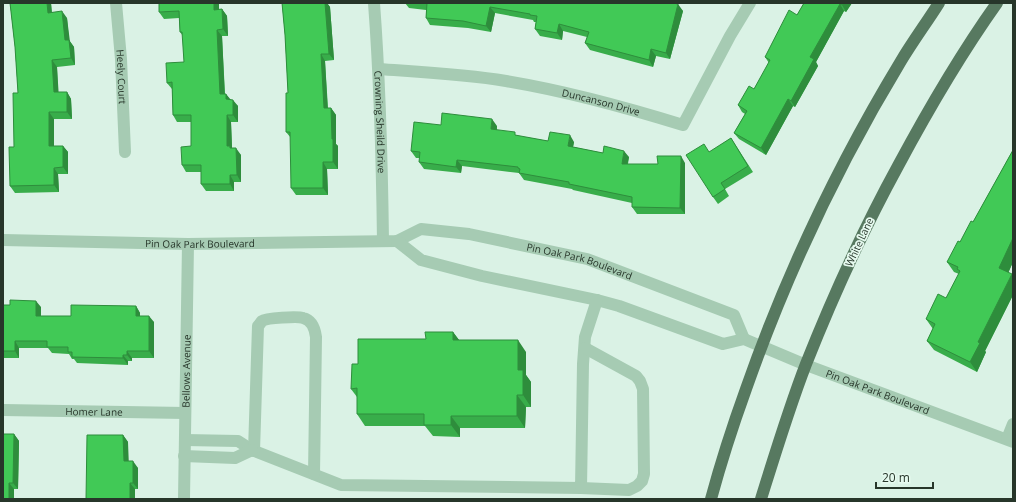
<svg xmlns="http://www.w3.org/2000/svg" width="1016" height="502" font-family="'Open Sans',sans-serif">
  <rect width="100%" height="100%" fill="#daf2e5"/>
  <g fill="none" stroke-linecap="round" stroke-linejoin="round">
    <!-- minor -->
    <g stroke="#a6cbb3" stroke-width="12">
      <path id="s1" d="M116,3L121,59L125,152"/>
      <path id="s2" d="M374,3C380,82 382,162 383,241"/>
      <path id="s3" d="M379,69C421,72 464,74 506,81C566,91 625,107 683,125L730,36L750,3"/>
      <path id="s4" d="M3,240L188,244L397,241L421,229L469,234L587,259L734,315L744,339"/>
      <path id="s5" d="M397,241L421,260L482,276L597,300L619,306L723,344L744,339L806,365L1013,442"/>
      <path id="s6" d="M3,410L185,413"/>
      <path d="M1007,439L1013,424"/>
      <path d="M185,440L238,441L252,450L341,485L581,488L583,364L585,337L597,300"/>
      <path d="M254,451L258,326C260,324 261,322 262,321C266,318 298,316 303,318C312,320 315,329 316,337L314,474"/>
      <path d="M184,456L235,458L252,450"/>
      <path d="M581,488L629,490L637,486L642,481L644,474L643,389L640,381L636,376L585,348"/>
      <path id="s7" d="M184,499L188,244"/>
    </g>
    <!-- major -->
    <path stroke="#577960" stroke-width="12" d="M711,499C721,462 733,425 746,389C786,275 838,165 901,61C913,41 927,22 939,3
      M761,499C775,454 789,408 806,364C833,296 863,230 898,166C928,110 960,55 997,3"/>
  </g>
  <!-- wall -->
  <path fill="#38ad4a" d="M10,3H51L52,12L67,18L69,40L74,47L75,65L57,67L58,92H67L71,99L72,119H54V146H63L68,152V174H58L59,192L15,193L10,186L14,147L18,93L15,47Z
    M219,3V10L222,9L227,16L228,36H222L225,94H226L230,100L238,106V122H231L232,148L241,155V182H234V191H206L201,184V172H186L182,165L191,146V122H177L173,115L172,89L167,83L184,62L183,36L180,32L179,18L164,19L159,12Z
    M282,3H327L330,7L334,60L325,61L328,108H331L336,115V144L338,146V169H327L328,195H296L291,188V138L286,132L288,93L285,35Z
    M405,3H673L683,11L670,59L656,56L653,67L590,50L585,43L587,37L563,31L562,40L540,36L535,29L536,22H534L533,20L495,13L491,32L468,28L430,25L426,18V10L409,8Z
    M804,3H852L846,12L844,11L816,62L818,66L795,107L793,106L766,155L739,139L734,133L745,114L742,112L738,105L754,89L769,63L765,57L797,15Z
    M441,125L497,126V130L518,136L548,141L574,142L573,147L603,153L629,157L628,164H658L685,163V214H637L632,207V203L573,190L572,189L524,180L519,173L462,166L461,173L424,169L419,162L420,158H416L411,151Z
    M731,138L753,172L725,189L729,196L718,204L713,197L710,152Z
    M1013,150V262L1008,273L1013,276V295L985,351L986,352L977,372L934,350L927,341L933,329L926,319L946,298L959,274L954,272L947,262L973,222Z
    M3,305L41,307V316H71L136,306L140,313V316L154,322V358H132V361H128V365L77,363L74,359H72L69,354L52,353L48,348H19V358H3Z
    M453,332L459,340L526,352V375L531,382V407H526L525,428H460V437L433,436L425,426H365L357,414V397L351,389L358,364L426,339Z
    M14,434L19,441L18,489H14L3,499Z
    M123,435L128,442V461L138,468V489H135V499H86Z"/>
  <!-- shaded-wall -->
  <path fill="#2e8d3c" d="M47,3H51L52,19L48,13Z
    M214,3H219V16L214,10Z
    M325,3H327L330,7L334,60L329,54Z
    M843,3H852L846,12L842,5Z
    M678,4L683,11L670,59L666,53Z
    M840,4L844,11L816,62L818,66L795,107L791,101L810,57Z
    M490,7L495,13L491,32L486,26Z
    M222,9L227,16L228,36L223,29Z
    M62,11L67,18L70,42L69,40L74,47L75,65L71,58L65,40Z
    M559,24L563,31L562,40L557,33Z
    M217,30L222,36L225,100L220,94Z
    M651,49L656,56L653,67L649,60Z
    M321,54L325,61L328,115L324,108Z
    M52,60L57,67L59,99L54,92Z
    M67,92L71,99L72,119L67,112Z
    M226,94L231,100L226,99Z
    M788,99L793,106L766,155L761,148Z
    M233,100L238,106V122L233,115Z
    M331,108L336,115V144L338,146V169L333,162L332,139Z
    M49,112L54,119V153L49,146Z
    M227,115L231,122L232,148L235,153L227,146Z
    M492,119L497,126L496,136L491,129Z
    M570,135L574,142L572,152L568,146Z
    M63,146L68,152V174L63,167Z
    M236,148L241,155V182L237,175Z
    M624,151L629,157L626,170L622,164Z
    M681,156L685,163V214L680,208Z
    M457,160L462,166L461,173L456,167Z
    M323,162L327,169L328,195L323,188Z
    M54,168L58,174L59,192L54,185Z
    M230,175L234,182V191L230,184Z
    M1013,238V262L1006,278L999,268Z
    M1012,274L1013,276V295L985,351L986,352L977,372L970,362L978,342Z
    M36,301L41,307V323L36,316Z
    M136,306L140,313V322L136,316Z
    M149,316L154,322V358L149,351Z
    M453,332L462,344L453,340Z
    M518,340L526,352V375L531,382V407L523,395L518,370Z
    M15,341L19,348V358L15,351Z
    M127,351L132,358V361L127,355Z
    M123,355L128,361V365L123,358Z
    M517,395L526,407L525,428L517,416Z
    M451,416L460,428V437L451,425Z
    M14,434L19,441L18,489L13,483Z
    M123,435L128,442L129,468L124,461Z
    M133,461L138,468V489L133,483Z
    M9,483L14,489V499H9Z
    M130,483L135,489V499H130Z"/>
  <!-- building -->
  <path fill="#41c956" stroke="#2e8d3c" d="M10,3H47L48,13L62,11L65,40H69L71,58L52,60L54,92H67V112H49V146H63V167L54,168V185L10,186L9,147H14L13,93H18L15,47Z
    M159,3H214V10L222,9L223,29L217,30L220,94H226V99L233,100V115H227V146H230V148H236L237,175H230V184H201V165H182L181,147L191,146V115H173L172,82L167,83L166,63L184,62L182,32H180L179,11L159,12Z
    M282,3H325L329,54H321L324,108H331L332,139H333V162H323V188H291L290,132H286V93H288L285,35Z
    M423,3H673L678,4L666,53L651,49L649,60L585,43L589,32L559,24L557,33L535,29L537,16L530,15V14L490,7L486,26L463,21L426,18L427,3Z
    M804,3H843L842,5L840,4L810,57L814,59L791,101L788,99L761,148L734,133L747,111L738,105L749,86L754,89L770,60L765,57L789,10L797,15Z
    M442,113L492,119L491,129L515,132V135L548,141L550,132L570,135L568,146L603,153L604,146L624,151L622,164H658L657,156H681L680,208L632,207V197L569,184V182L519,173L520,169L518,168V167L457,160L456,167L419,162L420,152L411,151L414,122L441,125Z
    M731,138L748,166L721,183L725,189L713,197L686,155L704,144L709,152Z
    M1013,150V238L999,268L1012,274L978,342L980,343L970,362L927,341L935,324L926,319L938,294L946,298L960,271L957,269L958,267L947,262L958,241L960,242L971,221L973,222Z
    M10,300L36,301V316H71V305L136,306V316H149V351H127V355H123V358L72,357V352H68V347H47V341H15V351H3V305H10Z
    M425,332H453V340H518V370H523V395H517V416H451V425H424V414H357V388L351,389L352,364H358V339H426Z
    M3,434H14L13,483H9V499H3Z
    M87,435H123L124,461H133V483H130V499H86Z"/>
  <g text-anchor="middle" dominant-baseline="central" stroke-width="3.5" stroke-linejoin="round" paint-order="stroke">
    <!-- street labels -->
    <g font-size="10" fill="#27362a" stroke="#e6faef">
      <text stroke="none"><textPath href="#s1" startOffset="74">Heely Court</textPath></text>
      <text stroke="none"><textPath href="#s3" startOffset="225">Duncanson Drive</textPath></text>
      <text stroke="none"><textPath href="#s2" startOffset="119">Crowning Sheild Drive</textPath></text>
      <text transform="translate(859 242) rotate(-65)">White Lane</text>
      <text stroke="none"><textPath href="#s4" startOffset="197">Pin Oak Park Boulevard</textPath></text>
      <text stroke="none"><textPath href="#s4" startOffset="583">Pin Oak Park Boulevard</textPath></text>
      <text stroke="none"><textPath href="#s7" startOffset="128">Bellows Avenue</textPath></text>
      <text stroke="none"><textPath href="#s5" startOffset="510">Pin Oak Park Boulevard</textPath></text>
      <text stroke="none"><textPath href="#s6" startOffset="91">Homer Lane</textPath></text>
    </g>
  </g>
  <!-- border -->
  <rect width="1016" height="502" fill="none" stroke="#27362a" stroke-width="8"/>
  <!-- scale -->
  <path d="M876 482v6h57v-6" fill="none" stroke="#27362a" stroke-width="2"/>
  <text x="882" y="482" font-size="12" fill="#27362a" stroke="#e6faef" stroke-width="3" paint-order="stroke">20 m</text>
</svg>
